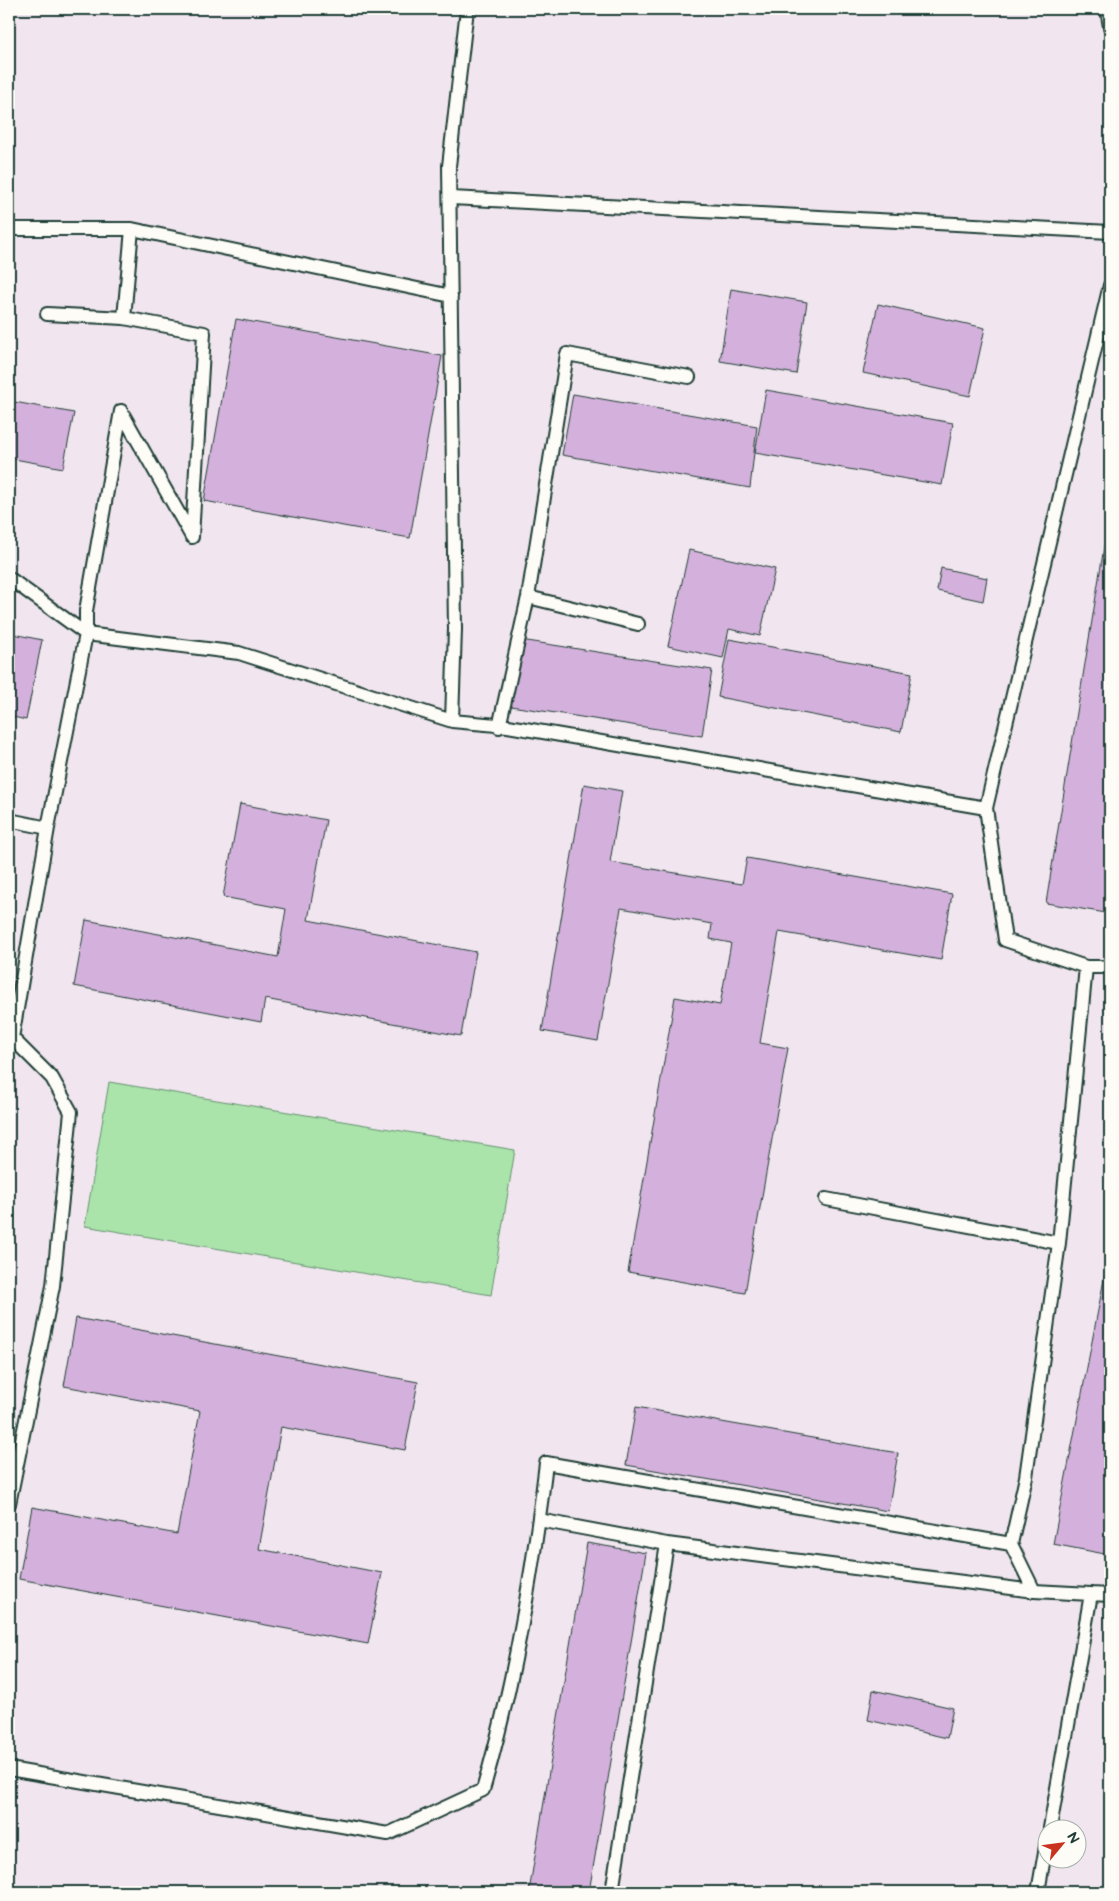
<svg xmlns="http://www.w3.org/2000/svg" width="1119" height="1901" font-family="'Balsamiq Sans',sans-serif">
  <rect width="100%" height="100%" fill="#f1e6ef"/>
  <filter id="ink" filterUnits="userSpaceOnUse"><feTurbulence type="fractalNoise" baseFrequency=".02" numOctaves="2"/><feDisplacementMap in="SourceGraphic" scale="10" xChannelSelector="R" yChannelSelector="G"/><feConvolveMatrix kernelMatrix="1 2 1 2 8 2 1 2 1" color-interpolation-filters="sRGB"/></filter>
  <g filter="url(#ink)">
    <!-- green -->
    <path fill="#aae4aa" stroke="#64906f" d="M109,1082L515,1150L491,1295L85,1226Z"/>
    <!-- building -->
    <path fill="#d4b1dc" stroke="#1f3d34" d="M731,289L807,302L796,374L720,361Z
      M878,304L985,328L970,396L863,373Z
      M236,319L442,356L410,538L204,501Z
      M766,390L953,423L942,485L755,453Z
      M573,394L757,426L750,488L562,455Z
      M9,401L74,413L63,468L9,458Z
      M1110,510V886L1106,913L1046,903Z
      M689,550L775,569L760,636L729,629L723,658L668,646Z
      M941,568L987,578L983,601L937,591Z
      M9,633L42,640L26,720L9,716Z
      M729,639L912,673L901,732L718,697Z
      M521,640L712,670L702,736L511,706Z
      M584,784L622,791L610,862L742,884L747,858L952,894L941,960L779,932L760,1043L788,1048L745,1293L628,1272L675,997L720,1005L731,943L710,939L712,924L621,908L598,1041L542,1031Z
      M240,804L326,820L308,920L476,952L461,1036L265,999L261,1022L74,986L86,920L278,957L286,909L223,897Z
      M1110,1248V1555L1053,1544Z
      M76,1318L418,1382L405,1450L281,1427L259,1549L382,1573L368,1644L19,1579L32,1507L177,1534L200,1411L64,1386Z
      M636,1407L898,1453L888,1511L626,1465Z
      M587,1543L646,1553L589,1892H529Z
      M873,1690L953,1708L947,1738L868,1720Z
      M1110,1858V1892H1104Z"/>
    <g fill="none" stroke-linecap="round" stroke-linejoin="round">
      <!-- service casing -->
      <g stroke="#1f3d34" stroke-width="16">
        <path id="service" d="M1107,9L1110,27
          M451,198L1110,232
          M9,229H132L451,296
          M1110,285L986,808L1005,940L1086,967H1110
          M47,314L124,318
          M121,411L192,537L204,333L124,318L132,229
          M9,578L86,634L239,653L452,721L508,726L986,808
          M528,597L638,624
          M452,721L455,629L449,166L467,9
          M499,727L528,597L567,354L689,377
          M9,820L48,828
          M1086,967L1059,1243L1026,1477L1011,1544L1034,1591L1110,1595
          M826,1199L1059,1243
          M9,1504L53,1286L71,1112L52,1078L12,1038L48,828L86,634V611L121,411
          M539,1520L667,1544L612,1892
          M667,1544L1034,1591
          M9,1769L388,1834L483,1790C514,1684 533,1573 546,1463L1011,1544
          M1050,1828L1091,1594
          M1038,1892L1046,1846"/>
      </g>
      <!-- service -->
      <use href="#service" stroke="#fdfcf7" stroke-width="12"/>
    </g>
  </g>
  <!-- margin -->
  <rect width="1119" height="1901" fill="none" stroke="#fdfcf7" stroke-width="30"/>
  <rect x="15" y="15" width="1089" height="1871" fill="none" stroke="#1f3d34" stroke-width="2" filter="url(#ink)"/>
  <!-- north arrow -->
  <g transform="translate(1062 1844) rotate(61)"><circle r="24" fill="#fdfcf7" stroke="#a4b0a9"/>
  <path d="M0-4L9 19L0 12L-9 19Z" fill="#c8321e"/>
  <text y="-8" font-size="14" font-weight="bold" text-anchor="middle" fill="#1f3d34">N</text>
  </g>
</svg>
